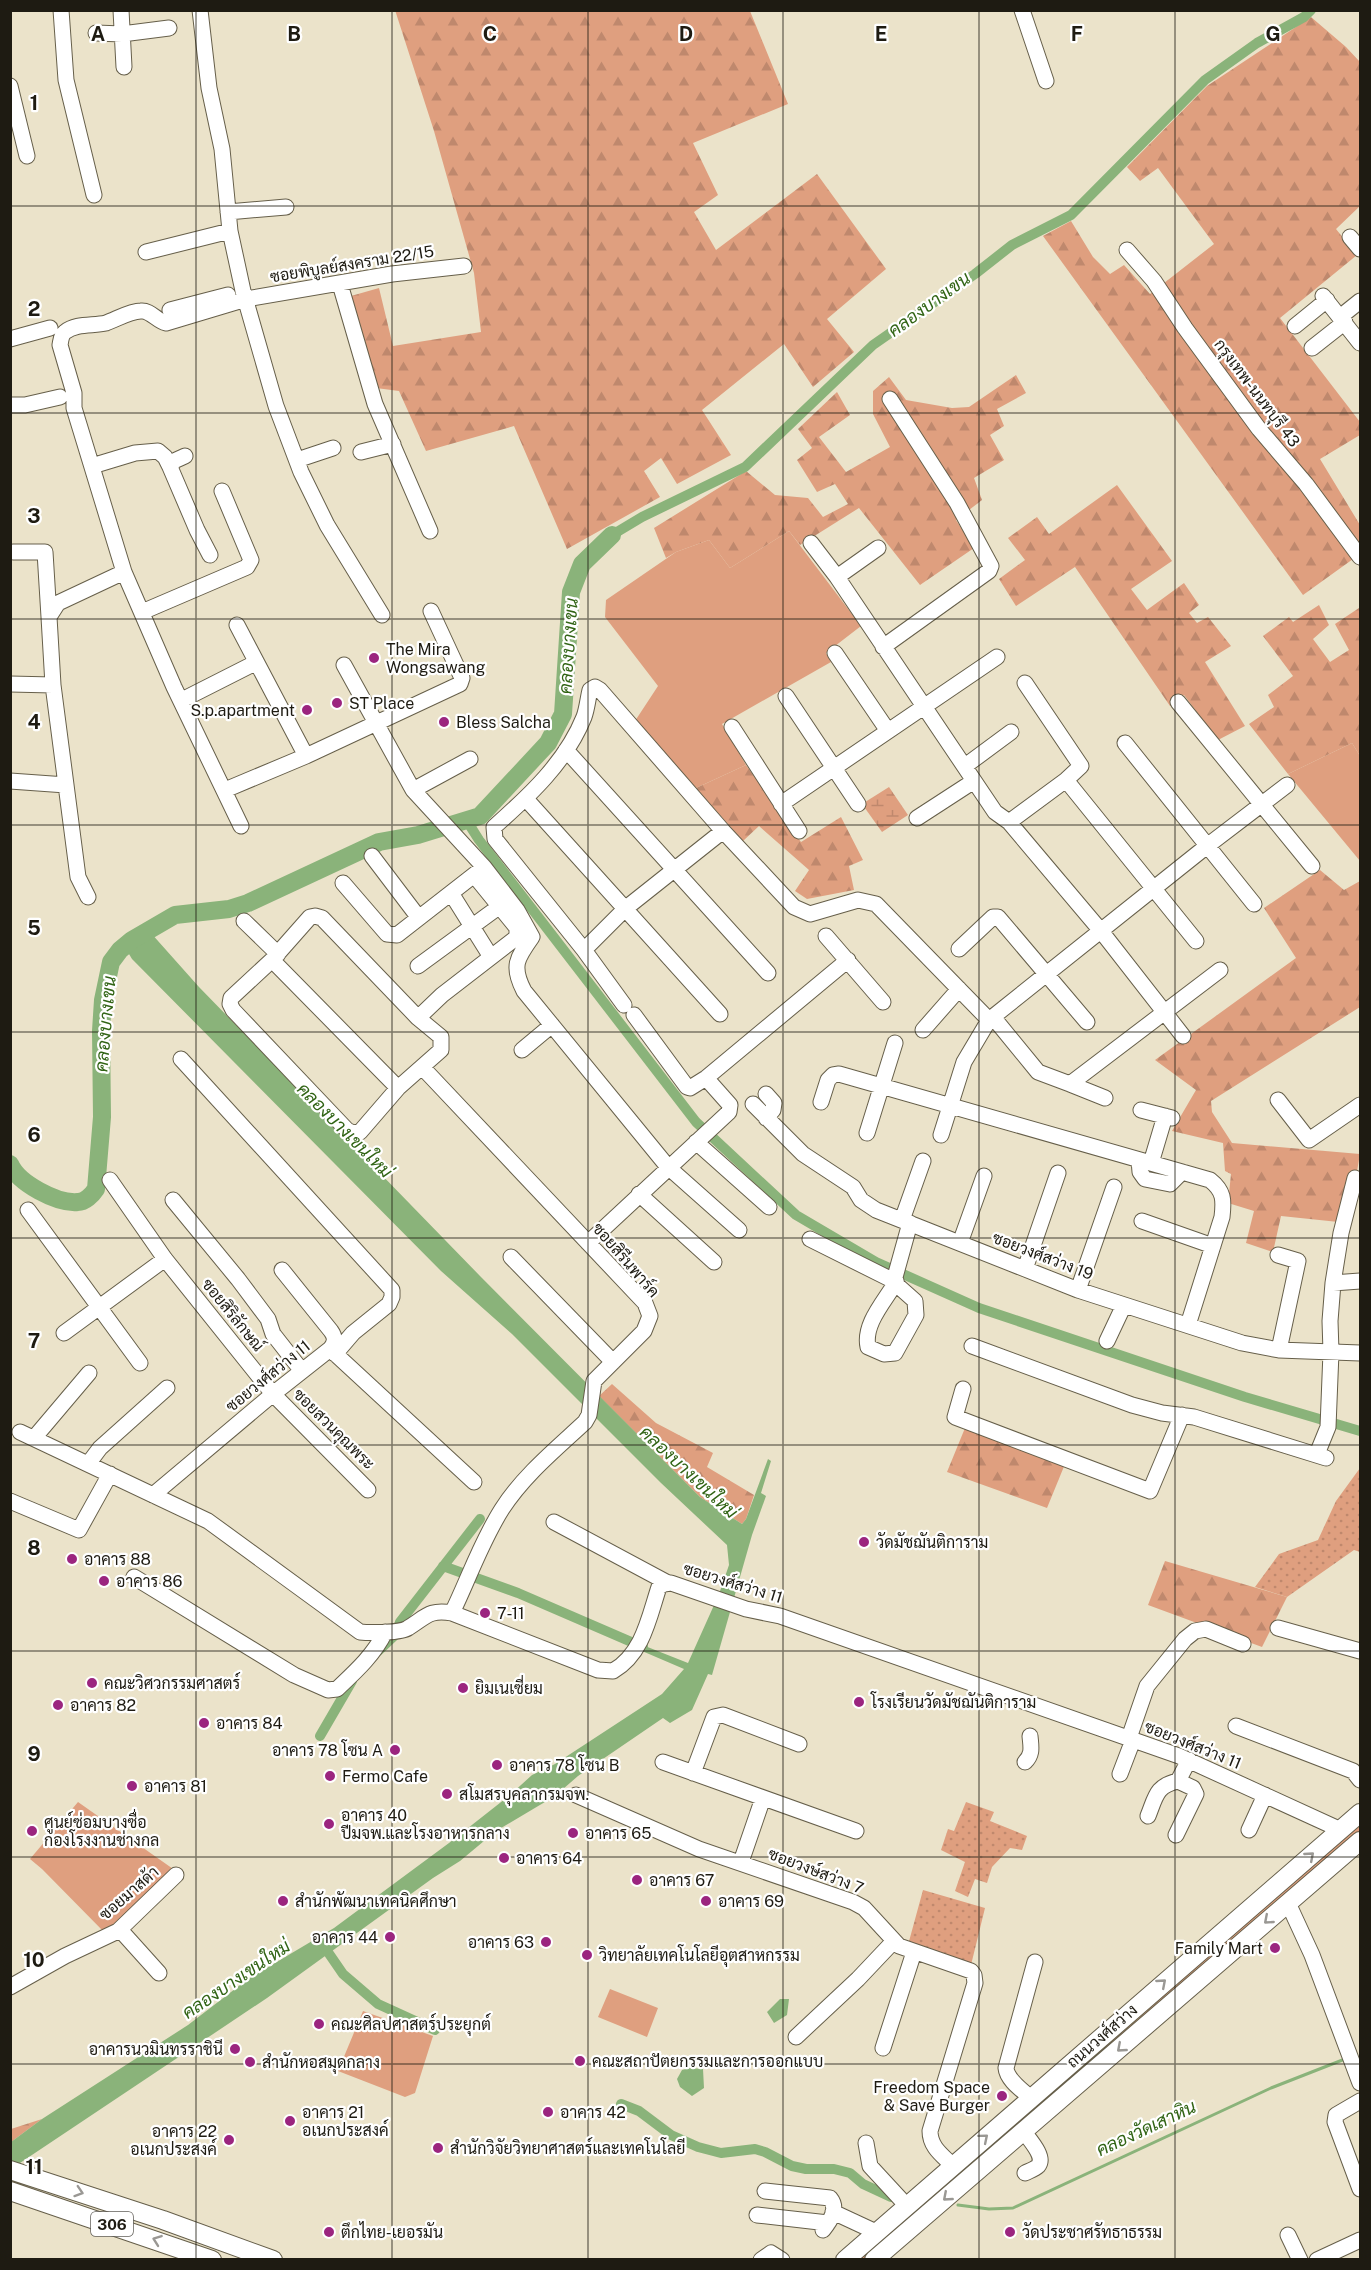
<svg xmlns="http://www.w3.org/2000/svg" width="1371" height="2270" font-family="'Public Sans',Sarabun,sans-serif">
  <defs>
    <pattern id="forest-firs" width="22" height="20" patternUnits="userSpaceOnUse" patternTransform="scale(1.5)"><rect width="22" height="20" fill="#df9f7f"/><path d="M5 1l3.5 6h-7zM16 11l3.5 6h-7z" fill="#bf886d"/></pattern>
    <pattern id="wetland-marsh" width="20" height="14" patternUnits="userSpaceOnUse" patternTransform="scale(1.5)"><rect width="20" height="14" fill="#df9f7f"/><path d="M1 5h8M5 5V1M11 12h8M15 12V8" fill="none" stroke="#bf886d"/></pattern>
    <pattern id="garden-dots" width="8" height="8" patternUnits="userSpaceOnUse" patternTransform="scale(1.5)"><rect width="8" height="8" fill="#df9f7f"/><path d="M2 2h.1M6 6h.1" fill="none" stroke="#bf886d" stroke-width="1.8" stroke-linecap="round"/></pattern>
  </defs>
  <rect width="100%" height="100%" fill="#ebe3ca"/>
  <!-- green -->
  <path fill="#df9f7f" d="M789,531L861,626L826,653L831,662L722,724L746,765L696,788L635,721L658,686L605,617L606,600L676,552L709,540L730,568Z
    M1352,743L1360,756V861L1288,774Z
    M78,1802L176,1871L105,1933L42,1869L30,1859Z
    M1360,1823V1833L883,2244L865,2259L856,2260Z
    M610,1989L658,2008L647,2037L598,2017Z
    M363,2011L433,2036L415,2093L405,2097L338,2071Z"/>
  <!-- forest -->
  <path fill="url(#forest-firs)" d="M395,10L750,11L788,104L693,143L718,195L694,212L716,250L817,174L886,269L827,319L854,352L813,387L784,344L702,410L731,455L677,484L661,458L644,471L660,497L567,549L514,426L426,451L399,391L376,388L351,296L379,288L393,346L481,332L474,273L434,131Z
    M1311,17L1346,47L1360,62V206L1336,229L1357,255L1280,318L1360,422V435L1320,459L1360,525V554L1303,595L1043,236L1071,221L1093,257L1110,274L1124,265L1150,294L1214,244L1158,168L1140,181L1127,167L1207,86Z
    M1016,375L1026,393L997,409L1004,426L990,435L1004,460L974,478L982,500L956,520L974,548L920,585L859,508L800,545L789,531L730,568L709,540L676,552L666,558L654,528L746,471L775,495L808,498L823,517L848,504L835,484L817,492L797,460L812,448L798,429L837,392L850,415L819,437L846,472L890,447L873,414V391L889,377L906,400L952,408L969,407Z
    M1117,485L1172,561L1131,589L1147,610L1184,583L1199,605L1189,613L1197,623L1208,617L1231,646L1205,662L1245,726L1218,740L1184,695L1170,706L1075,567L1016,606L999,579L1025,560L1008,538L1037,517L1049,534Z
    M1319,605L1329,625L1313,639L1330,662L1349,650L1335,624L1359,608L1360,610V756L1352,743L1288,774L1249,724L1274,707L1268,695L1293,676L1263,636L1289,617L1293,622Z
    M746,765L801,842L841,817L863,860L849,866L854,890L807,899L795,891L809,870L759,826L743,841L696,788Z
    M1320,870L1344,890L1360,881V1007L1211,1101L1212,1112L1232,1143L1360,1154L1348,1223L1281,1216L1273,1252L1246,1243L1254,1211L1228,1203L1231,1174L1225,1171L1223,1143L1172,1131L1196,1090L1155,1060L1296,958L1264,908Z
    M612,1384L656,1423L713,1453L707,1467L754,1495L746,1519L742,1524L700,1497L599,1396Z
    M965,1428L1065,1464L1047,1508L947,1472Z
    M1165,1561L1287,1597L1262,1647L1148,1605Z
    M42,2119L11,2142V2129Z"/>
  <!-- wetland -->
  <path fill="url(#wetland-marsh)" d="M889,787L908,815L882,832L862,804Z"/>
  <!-- garden -->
  <path fill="url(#garden-dots)" d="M1360,1468V1552L1354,1550L1287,1597L1255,1587L1279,1554L1318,1540L1336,1501Z
    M966,1802L994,1812L990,1821L1027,1836L1022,1850L1010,1848L992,1867L987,1883L975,1879L968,1897L955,1891L965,1862L941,1850L948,1829L954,1831Z
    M923,1890L985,1908L971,1965L908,1945Z"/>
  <!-- water -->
  <path fill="#8ab37a" d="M150,932L199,987L480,1276L700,1497L742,1524L746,1519L768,1459L771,1461L761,1493L766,1496L752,1535L712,1675L708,1674L692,1710L670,1723L663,1718L578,1776L555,1796L496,1831L460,1861L433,1878L267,1998L11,2169V2142L42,2119L188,2025L248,1979L334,1928L449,1843L510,1795L532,1775L555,1764L662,1694L684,1669L642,1651L645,1646L688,1663L719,1594L729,1565L727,1545L661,1483L512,1334L441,1271L132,959L126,949Z
    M780,1999H789L787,2015L774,2023L767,2012Z
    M690,2068L703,2069L704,2088L692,2096L680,2087L677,2079L682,2070Z"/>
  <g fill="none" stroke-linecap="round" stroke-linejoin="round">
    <!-- stream -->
    <path stroke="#8ab37a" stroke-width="3" d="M958,2205L989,2209L1013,2208L1271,2088L1345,2059"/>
    <!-- canal -->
    <path stroke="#8ab37a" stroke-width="10" d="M612,535L642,517L745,467L873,345L975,274L1012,245L1071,215L1205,80L1257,43L1304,17L1311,10
      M467,821L479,840L696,1122L796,1215L876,1262L979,1308L1245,1397L1360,1431
      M443,1566L518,1593L643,1647
      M378,1651L396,1634L400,1622L480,1519
      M320,1736L352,1681
      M321,1942L343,1974L378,2004L435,2030
      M621,2104L639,2111L671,2135L698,2147L721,2153L755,2149L765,2152L792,2166L806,2169H834L850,2173L863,2184L891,2197"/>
    <!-- river -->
    <path stroke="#8ab37a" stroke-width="18" d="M10,1164C18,1183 57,1204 78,1202C85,1202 92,1195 96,1189L102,1117L101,1031L103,1000L111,962L120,950L132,940L175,915L229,909L248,903L379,842L418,835L480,816L548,743L563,714L571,592L582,564L612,535"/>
    <!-- minor casing -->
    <g stroke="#665f4a" stroke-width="17">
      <path id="minor" d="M61,10L66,80L94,195
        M121,10L124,67
        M200,10L209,88L222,149L230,231L243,291L276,406L301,472L327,525L382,615
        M1022,10L1046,81
        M96,33L122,34L169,28
        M10,86L27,156
        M228,212L286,207
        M1350,237L1360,249
        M1127,250L1154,281L1185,328L1259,429L1306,484L1360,557
        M146,252L230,231
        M340,284L375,404L430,531
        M1323,296L1360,343
        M170,310L228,295
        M1340,317L1360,301
        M1295,326L1327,300
        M10,339L50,328
        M1312,348L1345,322
        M10,405H25L60,397
        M361,452L393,444
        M185,456L174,461L170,467L197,530L210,555
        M297,460L333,448
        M92,466L135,453L158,451L165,457L171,469
        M811,543L837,577L995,812L1009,822L1101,931L1183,1036
        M13,552H45L49,617
        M837,577L878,548
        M142,612L247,567L251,560L222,491
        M237,625L306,756
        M883,647L989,571L991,566L957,503L890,399
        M835,653L888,731
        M344,665L413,790L484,867L517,910L532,937C517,958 511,966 524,991L668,1167L739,1230
        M10,684L53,685L78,877L88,897
        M53,685L49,617L58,603L124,572
        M786,696L858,804
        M182,700L255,663
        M1178,702L1312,866
        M732,727L799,831
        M1125,743L1254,904
        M566,750L768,973
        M965,766L1011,732
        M10,781L66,785
        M1070,785L1196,941
        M225,790L306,756L460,684L462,678L431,611
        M413,790L470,759
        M526,799L720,1014
        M781,804L997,657
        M917,818L974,781
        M1009,822L1066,780L1081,766L1025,683
        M241,826L174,687L124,572L74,408V393L60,345C61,340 61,335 65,332C76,323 93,326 106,323C117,319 130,311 141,311C150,310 157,321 166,323L246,299L392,274L464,266
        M372,856L419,918
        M343,883L387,934L397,935L483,868
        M451,893L491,957
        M315,916L322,918L418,1018L441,1037V1050L398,1088L360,1132L353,1133L347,1130L233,1010L230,1004L231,998L272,960L310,917Z
        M244,921L278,954
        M826,936L883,1002
        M959,949L993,917H998L1087,1022
        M584,950L626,908L723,831
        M272,960L398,1088
        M418,966L500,906
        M624,1005L584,950L495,839L494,827C529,796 566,762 584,717C587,709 588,698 590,690L595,687L600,690L723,831L794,907L810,914L858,900L876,904L989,1020
        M634,1015L687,1087L690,1088L706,1078L848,960
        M993,1017L1038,1072L1070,1084L1220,970
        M418,1018L442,995L517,937V928L478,880
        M923,1030L959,989
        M522,1050L552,1025
        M181,1059L392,1290V1297L389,1304L353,1333L335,1354
        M422,1067L645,1303L650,1316L644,1331L594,1381L589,1415L585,1422C556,1449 524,1475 502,1509C481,1542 469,1578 452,1613
        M1070,1084L1105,1098
        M1278,1100L1309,1140L1360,1105
        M821,1102L828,1080L833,1075L839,1074L1210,1180C1224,1191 1224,1200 1222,1217L1188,1325
        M753,1104L803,1154L853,1187L861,1200L876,1210L1078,1290L1242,1343L1279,1350L1360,1353
        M1141,1110L1172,1118
        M766,1118L773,1110L774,1103L766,1094
        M867,1133L895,1043
        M941,1135L964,1062L989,1020L1207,846L1287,785
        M696,1142L769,1207
        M1139,1160L1140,1172L1145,1179L1170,1184L1182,1172
        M1151,1163L1165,1116
        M110,1180L165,1259L273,1394L368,1490
        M639,1194L714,1262
        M173,1200L238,1279L268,1319L273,1334L302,1371
        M28,1210L140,1363
        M902,1220L923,1161
        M1142,1221L1213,1246
        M810,1239L896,1282C885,1301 863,1324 868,1347L884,1354L895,1353L916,1315L915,1301L897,1285L895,1277L910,1223
        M588,1243L729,1112L730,1105L706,1078
        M960,1243L984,1176
        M1278,1255L1298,1261L1279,1350
        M511,1257L613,1362
        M1025,1269L1058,1173
        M1333,1283L1360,1281
        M1078,1290L1114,1187
        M64,1333L165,1259
        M1107,1341L1124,1305
        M972,1346L1132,1405L1162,1413L1194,1417L1326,1458
        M330,1349L474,1482
        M963,1389L955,1417L1150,1491L1182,1415
        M20,1432L208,1521L360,1632C369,1633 401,1633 408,1628C426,1617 429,1609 452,1613L598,1670L613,1671C643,1654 649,1617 659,1587L664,1584L671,1583L746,1609L780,1616L1179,1756L1341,1830
        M34,1438L89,1373
        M1317,1454L1328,1427L1331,1352L1330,1321L1333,1283L1341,1233L1355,1178
        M88,1464L100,1448L167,1388
        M153,1495L273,1394L330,1349C335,1343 336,1338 331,1331L282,1270
        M10,1501L79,1530L110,1474
        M554,1522L668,1583
        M134,1577L294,1675L328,1690L337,1689C355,1672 374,1655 385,1632
        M1278,1628L1360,1651
        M1236,1726L1353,1771L1360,1780
        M1129,1738L1147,1686L1185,1639L1195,1631L1206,1629L1243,1644
        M663,1762L856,1831
        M1025,1762C1033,1754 1031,1747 1030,1736
        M693,1773L714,1717L723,1715L799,1744
        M1120,1774L1133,1740
        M576,1795L699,1849L853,1902L864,1908L899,1946L971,1971L974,1975L975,1983L930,2131C930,2147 942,2155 952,2165
        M1148,1816C1156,1796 1156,1786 1178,1781L1189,1760
        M1249,1830L1265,1795
        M1176,1835L1196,1794L1193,1788L1178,1781
        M741,1862L763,1798
        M1288,1903L1312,1955L1360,2083
        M118,1931L123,1933L159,1973
        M10,1987L65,1956L118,1931L176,1875
        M796,2037L858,1979L893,1942
        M883,2048L914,1952
        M1031,2098C1022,2090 1007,2080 1006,2068L1035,1962
        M1360,2101L1336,2115L1335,2122L1360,2189
        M1024,2132C1029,2139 1046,2157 1038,2166C1035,2169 1029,2171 1025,2173
        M866,2143L870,2166L906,2205
        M765,2191L830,2198C839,2209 830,2221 823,2230
        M833,2212L876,2232
        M757,2215L828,2223
        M1288,2235L1300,2260
        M761,2260L771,2253L782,2260
        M1317,2260L1360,2240"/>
    </g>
    <!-- major casing -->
    <g stroke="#665f4a" stroke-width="20">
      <path id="major" d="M10,2170L163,2220L273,2260
        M10,2191L212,2260
        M845,2260L1360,1813
        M874,2260L1360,1841"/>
    </g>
    <!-- minor -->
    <use href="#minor" stroke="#fff" stroke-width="15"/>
    <!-- major -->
    <use href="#major" stroke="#fff" stroke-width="18"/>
  </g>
  <!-- one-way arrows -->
  <defs><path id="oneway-chevron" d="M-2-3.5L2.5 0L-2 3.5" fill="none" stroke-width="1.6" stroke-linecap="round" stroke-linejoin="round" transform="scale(1.5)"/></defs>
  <g stroke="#9a9894">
    <use href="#oneway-chevron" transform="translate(1310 1856) rotate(-41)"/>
    <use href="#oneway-chevron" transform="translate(1268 1920) rotate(139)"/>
    <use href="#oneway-chevron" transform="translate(1162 1983) rotate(-41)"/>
    <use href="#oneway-chevron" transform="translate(1121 2048) rotate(139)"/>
    <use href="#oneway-chevron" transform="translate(984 2138) rotate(-40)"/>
    <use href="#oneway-chevron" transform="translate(79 2192) rotate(18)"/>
    <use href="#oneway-chevron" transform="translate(947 2197) rotate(139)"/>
    <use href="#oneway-chevron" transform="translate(157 2240) rotate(-160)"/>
  </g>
  <!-- grid -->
  <path fill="none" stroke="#1e1b12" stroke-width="1.5" stroke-opacity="0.55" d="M196,10V2260M392,10V2260M588,10V2260M783,10V2260M979,10V2260M1175,10V2260M10,206H1360M10,413H1360M10,619H1360M10,825H1360M10,1032H1360M10,1238H1360M10,1445H1360M10,1651H1360M10,1857H1360M10,2064H1360"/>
  <!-- markers -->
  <g fill="#9b257f" stroke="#fff" stroke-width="2">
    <circle cx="374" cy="658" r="6"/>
    <circle cx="337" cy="703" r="6"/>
    <circle cx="307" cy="710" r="6"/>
    <circle cx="444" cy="722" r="6"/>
    <circle cx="864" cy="1542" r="6"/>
    <circle cx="72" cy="1559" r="6"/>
    <circle cx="104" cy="1581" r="6"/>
    <circle cx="485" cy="1613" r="6"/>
    <circle cx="92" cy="1683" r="6"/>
    <circle cx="463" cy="1688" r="6"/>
    <circle cx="859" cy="1702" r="6"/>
    <circle cx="58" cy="1705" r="6"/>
    <circle cx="204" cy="1723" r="6"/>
    <circle cx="395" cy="1750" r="6"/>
    <circle cx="497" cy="1765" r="6"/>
    <circle cx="330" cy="1776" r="6"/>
    <circle cx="132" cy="1786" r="6"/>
    <circle cx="447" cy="1794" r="6"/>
    <circle cx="329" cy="1824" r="6"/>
    <circle cx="32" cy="1831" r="6"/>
    <circle cx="573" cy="1833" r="6"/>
    <circle cx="504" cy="1858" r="6"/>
    <circle cx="637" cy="1880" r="6"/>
    <circle cx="283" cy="1901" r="6"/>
    <circle cx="706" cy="1901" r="6"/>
    <circle cx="390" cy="1937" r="6"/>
    <circle cx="546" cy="1942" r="6"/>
    <circle cx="1275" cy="1948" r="6"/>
    <circle cx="587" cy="1955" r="6"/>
    <circle cx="319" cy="2024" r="6"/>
    <circle cx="235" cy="2049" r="6"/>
    <circle cx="580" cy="2061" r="6"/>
    <circle cx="250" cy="2062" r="6"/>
    <circle cx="1002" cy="2096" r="6"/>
    <circle cx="548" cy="2112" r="6"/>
    <circle cx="290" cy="2121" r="6"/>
    <circle cx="229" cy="2140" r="6"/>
    <circle cx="438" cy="2148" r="6"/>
    <circle cx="329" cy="2232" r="6"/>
    <circle cx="1010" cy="2232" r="6"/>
  </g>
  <g text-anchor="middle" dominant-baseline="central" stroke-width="4.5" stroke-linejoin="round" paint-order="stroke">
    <!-- shield labels -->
    <rect fill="#fff" stroke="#625f59" stroke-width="1.5" x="91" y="2212" width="42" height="24" rx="4.5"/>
    <g font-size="15" font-weight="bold" fill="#1e1b12">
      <text x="112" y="2224">306</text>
    </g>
    <!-- street labels -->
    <g font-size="16" fill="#1e1b12" stroke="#fff">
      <text transform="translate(352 264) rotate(-9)">ซอยพิบูลย์สงคราม 22/15</text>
      <text transform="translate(1257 393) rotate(53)">กรุงเทพ-นนทบุรี 43</text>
      <text transform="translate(1043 1256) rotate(21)">ซอยวงศ์สว่าง 19</text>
      <text transform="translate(626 1260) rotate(49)">ซอยสิรีนพาร์ค</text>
      <text transform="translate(233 1315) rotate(51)">ซอยสิริลักษณ์</text>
      <text transform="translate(268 1376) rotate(-39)">ซอยวงศ์สว่าง 11</text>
      <text transform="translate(334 1429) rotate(45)">ซอยสวนคุณพระ</text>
      <text transform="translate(733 1583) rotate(17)">ซอยวงศ์สว่าง 11</text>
      <text transform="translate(1193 1745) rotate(22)">ซอยวงศ์สว่าง 11</text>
      <text transform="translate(816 1871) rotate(21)">ซอยวงษ์สว่าง 7</text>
      <text transform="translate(129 1893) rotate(-41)">ซอยมาสด้า</text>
      <text transform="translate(1102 2036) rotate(-41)">ถนนวงศ์สว่าง</text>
    </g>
    <!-- poi labels -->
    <g font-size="16" fill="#1e1b12" stroke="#fff" text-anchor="start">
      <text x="386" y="649">The Mira<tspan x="386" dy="18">Wongsawang</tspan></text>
      <text x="349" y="703">ST Place</text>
      <text x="295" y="710" text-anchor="end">S.p.apartment</text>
      <text x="456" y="722">Bless Salcha</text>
      <text x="876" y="1542">วัดมัชฌันติการาม</text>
      <text x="84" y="1559">อาคาร 88</text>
      <text x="116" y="1581">อาคาร 86</text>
      <text x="497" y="1613">7-11</text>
      <text x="104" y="1683">คณะวิศวกรรมศาสตร์</text>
      <text x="475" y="1688">ยิมเนเซี่ยม</text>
      <text x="871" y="1702">โรงเรียนวัดมัชฌันติการาม</text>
      <text x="70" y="1705">อาคาร 82</text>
      <text x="216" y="1723">อาคาร 84</text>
      <text x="383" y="1750" text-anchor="end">อาคาร 78 โซน A</text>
      <text x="509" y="1765">อาคาร 78 โซน B</text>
      <text x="342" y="1776">Fermo Cafe</text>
      <text x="144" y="1786">อาคาร 81</text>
      <text x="459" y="1794">สโมสรบุคลากรมจพ.</text>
      <text x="341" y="1815">อาคาร 40<tspan x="341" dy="18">ปีมจพ.และโรงอาหารกลาง</tspan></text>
      <text x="44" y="1822">ศูนย์ซ่อมบางซื่อ<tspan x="44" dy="18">กองโรงงานช่างกล</tspan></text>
      <text x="585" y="1833">อาคาร 65</text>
      <text x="516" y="1858">อาคาร 64</text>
      <text x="649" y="1880">อาคาร 67</text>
      <text x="295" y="1901">สำนักพัฒนาเทคนิคศึกษา</text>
      <text x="718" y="1901">อาคาร 69</text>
      <text x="378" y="1937" text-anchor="end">อาคาร 44</text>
      <text x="534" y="1942" text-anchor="end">อาคาร 63</text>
      <text x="1263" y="1948" text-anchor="end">Family Mart</text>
      <text x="599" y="1955">วิทยาลัยเทคโนโลยีอุตสาหกรรม</text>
      <text x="331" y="2024">คณะศิลปศาสตร์ประยุกต์</text>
      <text x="223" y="2049" text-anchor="end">อาคารนวมินทรราชินี</text>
      <text x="592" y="2061">คณะสถาปัตยกรรมและการออกแบบ</text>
      <text x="262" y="2062">สำนักหอสมุดกลาง</text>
      <text x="990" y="2087" text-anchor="end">Freedom Space<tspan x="990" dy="18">&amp; Save Burger</tspan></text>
      <text x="302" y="2112">อาคาร 21<tspan x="302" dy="18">อเนกประสงค์</tspan></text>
      <text x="560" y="2112">อาคาร 42</text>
      <text x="217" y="2131" text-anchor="end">อาคาร 22<tspan x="217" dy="18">อเนกประสงค์</tspan></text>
      <text x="450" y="2148">สำนักวิจัยวิทยาศาสตร์และเทคโนโลยี</text>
      <text x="341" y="2232">ตึกไทย-เยอรมัน</text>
      <text x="1022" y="2232">วัดประชาศรัทธาธรรม</text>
    </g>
    <!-- water labels -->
    <g font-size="18" font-style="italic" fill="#316415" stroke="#fff">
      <text transform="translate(929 304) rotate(-36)">คลองบางเขน</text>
      <text transform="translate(568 646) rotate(-86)">คลองบางเขน</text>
      <text transform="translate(105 1024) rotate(-85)">คลองบางเขน</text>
      <text transform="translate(345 1130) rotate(45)">คลองบางเขนใหม่</text>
      <text transform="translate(689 1472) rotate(43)">คลองบางเขนใหม่</text>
      <text transform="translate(236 1979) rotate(-34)">คลองบางเขนใหม่</text>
      <text transform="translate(1146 2128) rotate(-25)">คลองวัดเสาหิน</text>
    </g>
  </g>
  <g font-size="20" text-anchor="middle" font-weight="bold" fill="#1e1b12" stroke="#fff" stroke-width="4.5" stroke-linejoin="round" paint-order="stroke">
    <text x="98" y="41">A</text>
    <text x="294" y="41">B</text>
    <text x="490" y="41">C</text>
    <text x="686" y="41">D</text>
    <text x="881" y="41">E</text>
    <text x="1077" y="41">F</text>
    <text x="1273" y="41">G</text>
    <text x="34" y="110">1</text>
    <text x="34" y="316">2</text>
    <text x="34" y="523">3</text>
    <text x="34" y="729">4</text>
    <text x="34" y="935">5</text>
    <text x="34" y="1142">6</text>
    <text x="34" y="1348">7</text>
    <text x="34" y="1555">8</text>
    <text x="34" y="1761">9</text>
    <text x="34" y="1967">10</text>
    <text x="34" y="2174">11</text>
  </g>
  <!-- border -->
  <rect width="1371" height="2270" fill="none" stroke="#1e1b12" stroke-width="24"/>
</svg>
